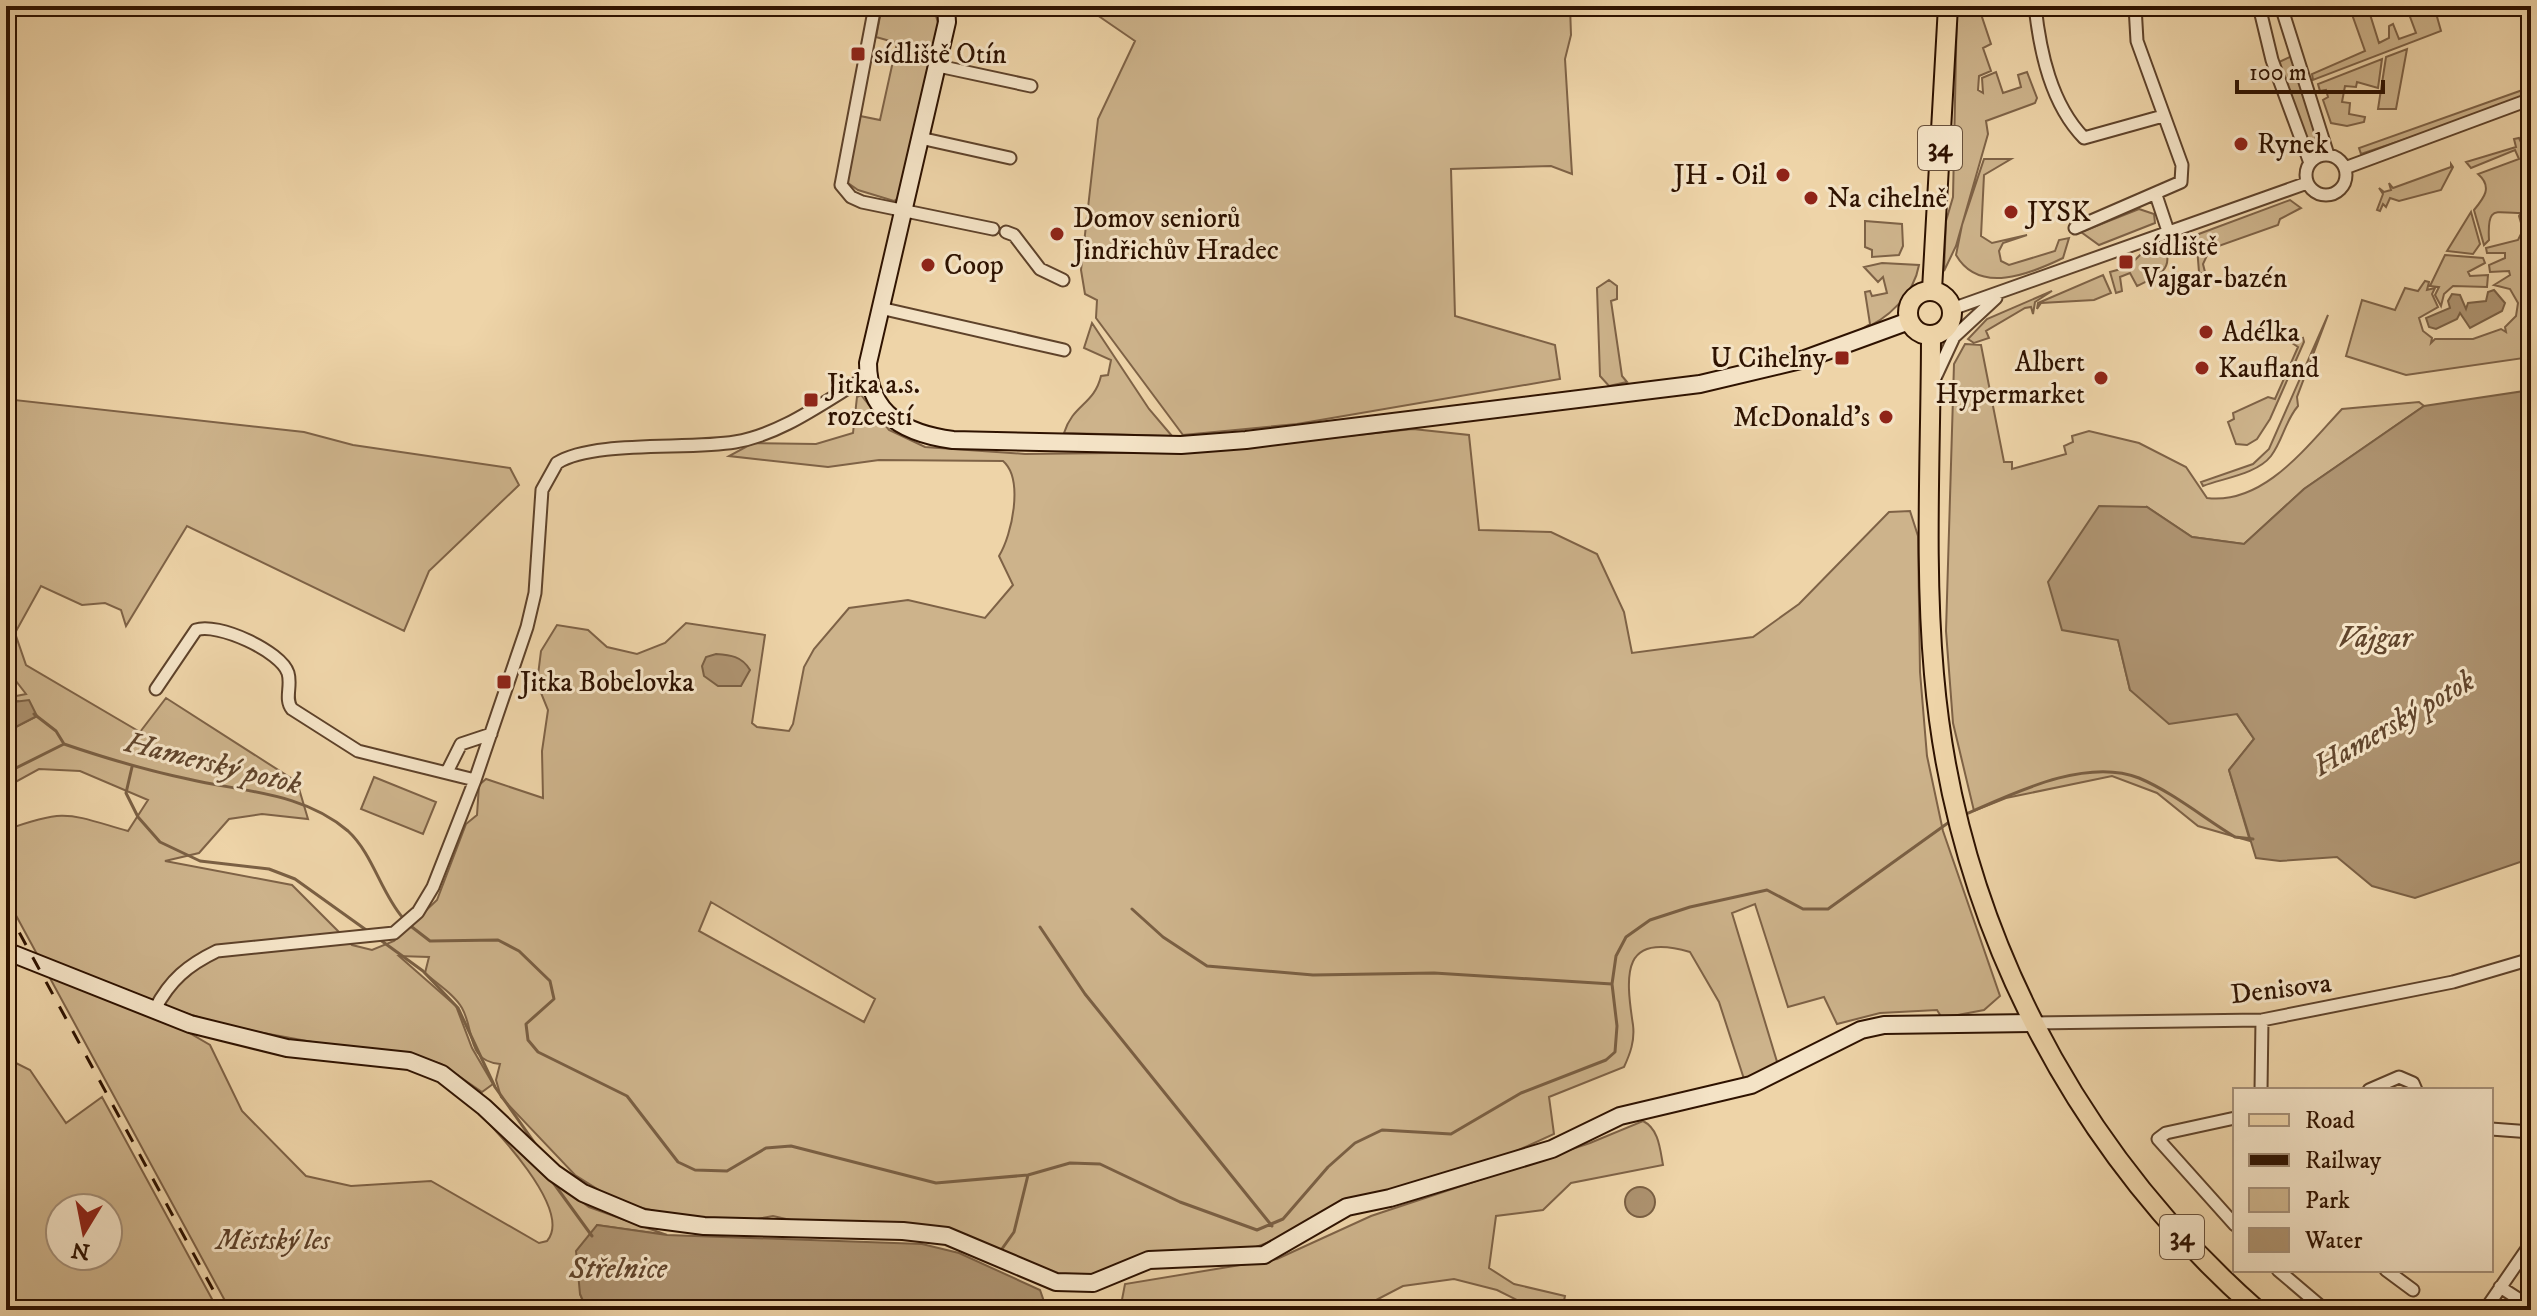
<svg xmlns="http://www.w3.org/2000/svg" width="2537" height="1316" font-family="'IM FELL DW Pica',serif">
  <rect width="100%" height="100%" fill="#eed4a8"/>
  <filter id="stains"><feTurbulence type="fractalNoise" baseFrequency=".0025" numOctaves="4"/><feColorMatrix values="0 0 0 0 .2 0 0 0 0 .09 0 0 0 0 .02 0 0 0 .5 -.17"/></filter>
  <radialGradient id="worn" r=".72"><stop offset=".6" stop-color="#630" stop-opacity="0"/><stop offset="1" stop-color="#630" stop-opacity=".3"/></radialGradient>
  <!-- green -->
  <path fill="#cdb38b" stroke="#7e6246" stroke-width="2" fill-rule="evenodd" d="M882,6H933L939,26L900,197L894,201L858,190L848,183L846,174L860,116L880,120L897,43L876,37Z
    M1084,6H1570L1571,35L1565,59L1572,174L1551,166L1451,169L1455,316L1555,345L1560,379L1297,424L1183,435L1096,318L1097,300L1085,294L1081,270L1098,119L1135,41Z
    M1957,6H1998L1985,11L1982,17L1991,44L1983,48L1991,71L1979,76L1978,90L1983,93L1982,78L1996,72L2003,93L2021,87L2018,75L2027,72L2037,98L2035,103L1986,121L1988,134L1956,246L1944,271L1946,221L1953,197Z
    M2349,6L2368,8L2379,43L2389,38V26L2393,24L2399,39L2416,33L2406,6H2434L2441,31L2313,80L2312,74L2365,51Z
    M2407,49L2396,109H2378L2386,57Z
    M2292,56L2318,142L2309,146L2279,62Z
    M2382,59L2378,88L2357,82L2356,87L2345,86L2342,102L2350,103L2349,114L2365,117L2364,122L2347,126L2331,123L2323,100L2328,97L2326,90L2320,91L2318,84Z
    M2531,87V97L2361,154L2359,148Z
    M2519,138L2529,159L2531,175V357L2406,375L2346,356L2362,300L2395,310L2405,288L2418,291L2425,281L2429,282L2427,290L2435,288L2432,294L2438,307L2419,318L2423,331L2432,338L2431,343L2435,339H2473L2501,329L2506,332L2505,327L2516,316L2518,303L2510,289L2494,285L2510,275L2509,271L2490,272L2489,265L2505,258V253H2487L2486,248L2518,240L2523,230L2519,216L2521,213C2496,214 2487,203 2489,240L2484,245L2474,210C2484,198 2493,187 2478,174L2519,159L2515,150L2471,168L2466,162L2516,147L2514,139Z
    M1984,159H2011L1984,175L1981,236L1992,243L2027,235L2003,243L1999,251L2001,261L2009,265L2055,251L2059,240L2069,238L2063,258C2030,274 1979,295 1956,255L1962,225Z
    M2451,164L2453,167L2441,190L2399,201L2390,198L2386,207L2383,204L2380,211L2377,210L2383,194L2379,188L2384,192L2391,190L2389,183L2393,188L2451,167Z
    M2290,200L2301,208L2280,219L2278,225L2210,249L2203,264L2206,276L2199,272L2196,235Z
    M2139,209L2154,214L2155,223L2099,245L2081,232Z
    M2471,212L2480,244L2473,254L2447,251Z
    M1865,221L1902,224L1903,246L1899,255L1872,257V250L1865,247Z
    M2155,249L2166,251C2173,272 2153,278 2137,286L2130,273L2120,277L2122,291L2116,293L2110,272L2128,267L2141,254Z
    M2445,255L2483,258L2485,263L2468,272L2470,276L2488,275L2487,287L2453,286L2444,294L2441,306L2435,295L2439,287L2430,286Z
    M1882,263L1919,265C1914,294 1888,320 1860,330L1870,324L1865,292L1870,291L1872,296L1887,293L1883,277L1878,282L1864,267Z
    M2103,275L2111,293L2094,300L2041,303L2037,309L2038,303Z
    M1609,280L1617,286V299L1611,301L1622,376L1627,382L1609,386L1600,376L1597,288Z
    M2052,291L2035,302L2033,314L2031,307L2025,308L1986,331L1989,338L1974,343L1968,339L1987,319Z
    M2328,315L2297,397L2298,406C2285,421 2283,440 2271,456C2257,474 2224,478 2203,486L2201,482L2253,464L2269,449Z
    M1092,323L1149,409L1172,436L1064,433C1073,404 1094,405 1101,376L1108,375L1111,360L1084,348Z
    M2303,338L2304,342L2270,419L2257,439L2247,445L2236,444L2228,422L2234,419L2233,413L2268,397L2275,399L2298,347L2292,343Z
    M1965,344L1981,345L2004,462H2012V469L2066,454L2064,446L2073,442L2072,436L2089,431L2139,443L2186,467L2207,498C2264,505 2307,446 2342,409L2419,402L2424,406L2304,489L2244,544L2192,537L2147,507L2118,640L2130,690L2236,713L2254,739L2229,770L2250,841L2198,826L2157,793L2112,776L2006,798L1974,811L1953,723L1946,631L1954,364Z
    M861,395L889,430L925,447L1025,454L1199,452L1413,429L1469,435L1479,530L1551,532L1597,554L1624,612L1632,653L1753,637L1799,604L1889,512L1910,511L1918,536L1920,672L1927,756L1943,831L2000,996L1984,1010L1942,1018L1937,1010L1880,1013L1837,1024L1824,997L1788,1007L1755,904L1732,913L1778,1065L1744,1079L1719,1002L1690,952C1622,932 1625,973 1633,1025C1635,1041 1630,1054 1624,1067L1549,1097L1554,1134L1503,1157L1245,1251L1092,1277L1050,1276L954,1237L804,1223L773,1216L746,1221L667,1214L618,1202L575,1175L501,1097L496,1080L500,1064C466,1061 475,1031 462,1008C454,994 437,984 425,973L429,957L399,956L456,1006L472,1048L493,1084L482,1092L441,1064L412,1055L345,1048L226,1026L173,1009L169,1021L210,1045L242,1111L306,1176L351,1186L431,1181L539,1243L547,1241C574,1210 493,1127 472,1106L537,1168L589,1207L667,1235L597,1225L580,1294L587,1310H230L6,897V830C66,808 68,814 128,831L148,800L80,771L39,769L8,786L15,817L6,823V732L37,716L18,701L6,703V698L26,694L12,676L6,675V399L304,432L353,445L510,468L519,485L429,571L404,631L187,526L126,626L121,610L105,603L82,605L41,586L15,633L26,665L140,732L166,698L297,782L308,819L262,814L229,819L199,853L165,861L292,885L352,945L372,950L394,941L437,900L466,824L477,815L479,785L486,779L543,798L542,751L548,710L537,683L541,651L557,625L588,630L607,647L637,654L665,643L686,623L765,635L752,723L757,727L789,731L793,724L804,667L814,649L849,608L908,600L985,618L1013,585L999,556C1012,535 1024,479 1003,461L879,460L828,467L729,456L753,443L816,444L853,433L857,397ZM711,902L875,999L864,1022L699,931Z
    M374,777L436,802L423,834L361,809Z
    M6,1058L30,1070L66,1123L102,1097L218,1310H6ZM108,1208V1256H60V1208Z
    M1643,1121C1659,1129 1660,1149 1663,1165L1571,1183L1543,1210L1496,1216L1489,1268L1514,1284L1565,1296L1562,1310H1537L1497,1290L1454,1279L1403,1286L1357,1310H1120L1125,1284L1277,1259L1371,1216L1590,1143Z"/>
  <!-- water -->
  <path fill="#ad926f" stroke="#7a5f43" stroke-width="2" d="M2494,290L2505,303L2502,311L2470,328L2460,313L2457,319L2436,329L2429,327L2426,318L2450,308L2448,301L2452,294L2460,295L2466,309L2468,303L2486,301L2488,292Z
    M2531,390V864L2520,862L2415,898L2372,886L2337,857L2280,861L2256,858L2229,770L2254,739L2237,714L2169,724L2130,690L2118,640L2062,630L2048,582L2099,506L2147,507L2192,537L2244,544L2304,489L2424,406Z
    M716,654C730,655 742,656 750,670L741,686H718L704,676L702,666L706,657Z
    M29,700L37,716L6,732V703Z
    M1625 1202a15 15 0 1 1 30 0a15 15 0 1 1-30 0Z
    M597,1225L667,1235L922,1244L959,1253L1040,1290L1047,1310H587L580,1294L576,1251Z"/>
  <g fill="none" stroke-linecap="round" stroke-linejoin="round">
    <!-- stream -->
    <path stroke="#7a5f43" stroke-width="3" d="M34,714L56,731L64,744
      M132,767L126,793L138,817L160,842L200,861L269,869L295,879L369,932
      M6,773L64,744C105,758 145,770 188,779C243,792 303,792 348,831C373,854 381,893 403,918
      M1966,814C2014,793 2086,757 2139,778C2172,792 2204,818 2235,837L2253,839
      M1132,909L1163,937L1207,966L1313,975L1434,973L1612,984
      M408,924L430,941L498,940L519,951L550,981L554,999L526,1024L528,1040L538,1052L627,1096L678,1162L695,1170L727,1171L766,1148L791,1146L936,1183L1028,1175L1070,1163L1100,1164L1180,1202L1257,1230L1283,1219L1328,1167L1355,1143L1382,1130L1451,1134L1521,1093L1606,1060L1615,1052L1617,1026L1612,984L1616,956L1626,937L1650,920L1690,907L1767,890L1803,909H1828L1952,820
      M1040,927L1085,994L1272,1226
      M379,939L423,971L458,1008L495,1087L541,1152
      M552,1181L592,1236
      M999,1253L1014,1232L1028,1175"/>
    <!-- street casing -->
    <g stroke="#5e422a" stroke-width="15">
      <path id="street" d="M875,6L841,185L851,197L862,202L993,229
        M2035,6C2040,52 2051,104 2084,138L2163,116
        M2259,6L2272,60L2310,163
        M2281,6L2328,155
        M943,67L1031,86
        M920,138L1010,158
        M2306 175a20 20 0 1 1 40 0a20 20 0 1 1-40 0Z
        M2345,168L2531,99
        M2156,195L2168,231
        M2075,228L2181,182L2182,165L2137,41L2135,6
        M1006,232L1014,235L1040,269L1063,280
        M880,308L1064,350
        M1952,309L2307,183
        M1935,378L1954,337L1996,298
        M156,689L196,630C217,622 281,651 288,673C292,686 284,699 292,709L358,751L475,780
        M447,772L461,744L491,734
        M155,1009C170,980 188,965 217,951L394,933L418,912L433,887L475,780L527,627L535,593L542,490L557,463C593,440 688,450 735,442C783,434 826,400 868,376
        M2032,1023L2262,1020L2453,982L2531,959
        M2261,1090L2262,1020
        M2369,1090L2399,1077L2413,1083L2416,1090
        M2235,1118L2166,1133L2158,1139L2235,1225
        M2491,1129L2531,1132
        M2278,1270L2325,1310
        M2386,1270L2413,1290
        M2500,1287L2531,1307
        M2485,1310L2531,1243"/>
    </g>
    <!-- secondary casing -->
    <g stroke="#2e1200" stroke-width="20">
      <path id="secondary" d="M946,6L947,22L868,363C868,415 907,434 953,440L1181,445L1246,440L1700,384L1805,359L1909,321
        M6,951L190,1024L287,1048L409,1061L442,1074L484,1107L554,1173L583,1193L643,1218L704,1226L903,1231L947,1236L1056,1282L1093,1283L1149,1260L1264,1255L1347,1207L1390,1198L1552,1149L1620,1116L1751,1085L1861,1030L1884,1025L2032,1023"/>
    </g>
    <!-- primary casing -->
    <g stroke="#2e1200" stroke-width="22">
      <path id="primary" d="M1932,290L1948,6
        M1908 313a22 22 0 1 1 44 0a22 22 0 1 1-44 0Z
        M1931,335C1931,448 1924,561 1934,674C1955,920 2072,1147 2257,1310"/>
    </g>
    <!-- street -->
    <use href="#street" stroke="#f4e3c6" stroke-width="11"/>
    <!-- secondary -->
    <use href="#secondary" stroke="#f4e3c6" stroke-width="16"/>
    <!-- primary -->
    <use href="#primary" stroke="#eed4a8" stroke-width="18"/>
    <!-- rail -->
    <path stroke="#2e1200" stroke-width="3" stroke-dasharray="14 14" stroke-linecap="butt" d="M6,908L224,1310"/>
  </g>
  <!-- markers -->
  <g fill="#8f2418" stroke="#f4e3c6" stroke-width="3">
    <rect x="850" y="46" width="16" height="16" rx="4"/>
    <circle cx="2241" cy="144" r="8"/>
    <circle cx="1783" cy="175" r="8"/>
    <circle cx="1811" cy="198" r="8"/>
    <circle cx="2011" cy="212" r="8"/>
    <circle cx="1057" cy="234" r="8"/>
    <rect x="2118" y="254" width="16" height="16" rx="4"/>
    <circle cx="928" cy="265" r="8"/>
    <circle cx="2206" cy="332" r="8"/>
    <rect x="1834" y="350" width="16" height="16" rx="4"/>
    <circle cx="2202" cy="368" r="8"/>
    <circle cx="2101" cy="378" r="8"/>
    <rect x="803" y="392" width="16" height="16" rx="4"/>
    <circle cx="1886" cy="417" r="8"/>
    <rect x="496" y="674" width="16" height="16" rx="4"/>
  </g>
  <g text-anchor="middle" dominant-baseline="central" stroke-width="6" stroke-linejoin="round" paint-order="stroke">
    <!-- shield labels -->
    <g fill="#f4e3c6" stroke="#69513b" stroke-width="2">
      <rect x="1918" y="126" width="44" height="44" rx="6"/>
      <rect x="2160" y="1215" width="44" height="44" rx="6"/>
    </g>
    <g font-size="26" font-weight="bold" fill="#2e1200">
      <text x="1940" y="148">34</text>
      <text x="2182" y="1237">34</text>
    </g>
    <!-- poi labels -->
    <g font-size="28" fill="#2e1200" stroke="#f4e3c6" text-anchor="start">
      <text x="874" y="54">sídliště Otín</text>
      <text x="2257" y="144">Rynek</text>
      <text x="1767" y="175" text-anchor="end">JH - Oil</text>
      <text x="1827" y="198">Na cihelně</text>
      <text x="2027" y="212">JYSK</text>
      <text x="1073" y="218">Domov seniorů<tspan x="1073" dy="32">Jindřichův Hradec</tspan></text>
      <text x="2142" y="246">sídliště<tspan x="2142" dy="32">Vajgar-bazén</tspan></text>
      <text x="944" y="265">Coop</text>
      <text x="2222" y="332">Adélka</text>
      <text x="1826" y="358" text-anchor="end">U Cihelny</text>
      <text x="2085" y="362" text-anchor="end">Albert<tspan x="2085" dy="32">Hypermarket</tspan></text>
      <text x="2218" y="368">Kaufland</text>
      <text x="827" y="384">Jitka a.s.<tspan x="827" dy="32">rozcestí</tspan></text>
      <text x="1870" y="417" text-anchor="end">McDonald's</text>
      <text x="520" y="682">Jitka Bobelovka</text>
    </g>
    <!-- street labels -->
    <g font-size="28" fill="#2e1200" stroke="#f4e3c6">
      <text transform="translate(2281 989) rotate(-7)">Denisova</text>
    </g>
    <!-- park labels -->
    <g font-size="28" font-style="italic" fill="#5e422a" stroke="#f4e3c6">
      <text x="273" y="1240">Městský les</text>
    </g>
    <!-- water labels -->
    <g font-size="30" font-style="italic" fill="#61452c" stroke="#f4e3c6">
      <text x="2375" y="638">Vajgar</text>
      <text transform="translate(2394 724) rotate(-30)">Hamerský potok</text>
      <text transform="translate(213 764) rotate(14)">Hamerský potok</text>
      <text x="618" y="1269">Střelnice</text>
    </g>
  </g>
  <!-- margin -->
  <rect width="2537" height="1316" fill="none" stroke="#eed4a8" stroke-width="32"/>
  <rect x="8" y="8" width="2521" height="1300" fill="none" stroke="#2e1200" stroke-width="4"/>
  <rect x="16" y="16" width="2505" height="1284" fill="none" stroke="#2e1200" stroke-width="2"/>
  <!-- legend -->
  <rect x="2233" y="1088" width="260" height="184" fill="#f4e3c6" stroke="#a58f77" stroke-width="2"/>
  <rect x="2249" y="1114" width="40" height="12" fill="#eed4a8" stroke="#a58f77" stroke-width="2"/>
  <text x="2305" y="1128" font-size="24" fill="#2e1200">Road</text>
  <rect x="2249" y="1154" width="40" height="12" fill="#2e1200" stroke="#a58f77" stroke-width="2"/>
  <text x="2305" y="1168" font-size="24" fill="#2e1200">Railway</text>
  <rect x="2249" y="1188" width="40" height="24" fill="#cdb38b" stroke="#a58f77" stroke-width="2"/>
  <text x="2305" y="1208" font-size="24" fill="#2e1200">Park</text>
  <rect x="2249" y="1228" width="40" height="24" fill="#ad926f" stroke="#a58f77" stroke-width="2"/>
  <text x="2305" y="1248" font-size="24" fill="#2e1200">Water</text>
  <!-- north arrow -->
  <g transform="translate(84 1232) rotate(190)"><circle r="38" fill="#f4e3c6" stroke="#a58f77" stroke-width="2"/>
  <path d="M0-6L14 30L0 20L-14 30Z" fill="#8f2418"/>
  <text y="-12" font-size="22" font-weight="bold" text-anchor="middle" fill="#2e1200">N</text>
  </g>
  <!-- scale -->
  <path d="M2237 80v12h146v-12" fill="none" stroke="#2e1200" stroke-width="4"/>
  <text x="2249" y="80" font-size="24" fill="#2e1200" stroke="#f4e3c6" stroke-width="6" paint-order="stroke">100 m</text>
  <rect width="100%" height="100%" filter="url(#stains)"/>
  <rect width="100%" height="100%" fill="url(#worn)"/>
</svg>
